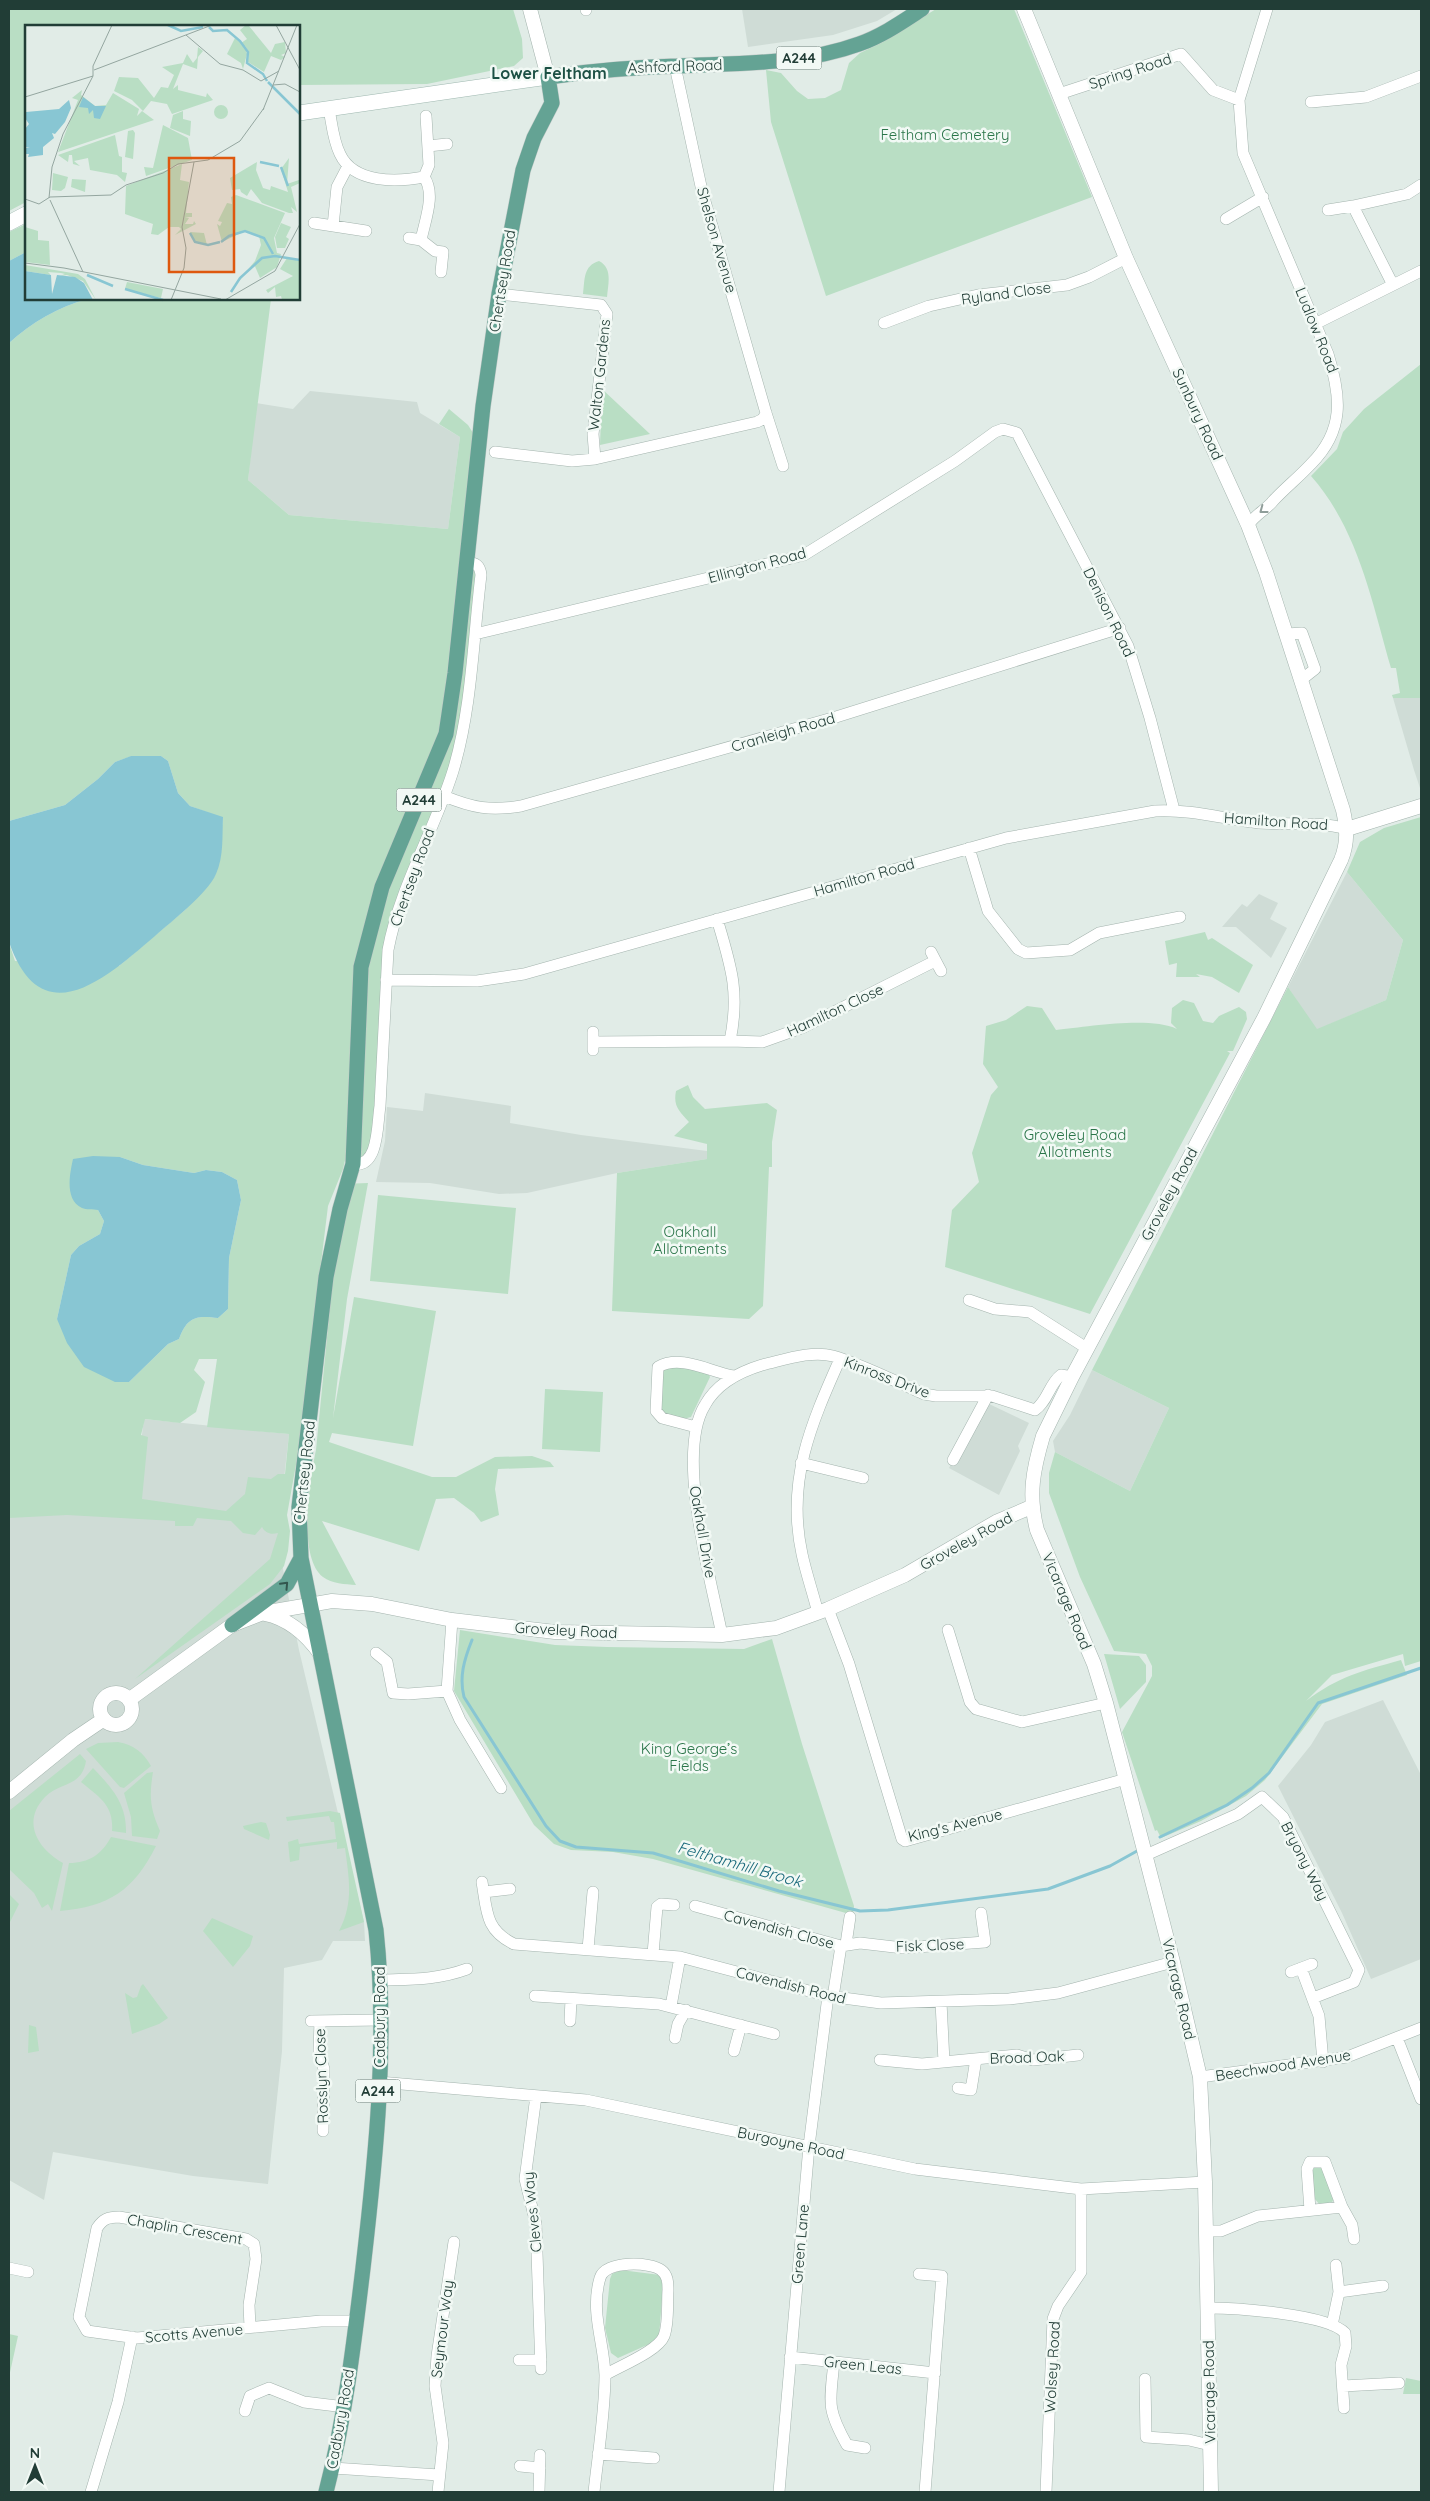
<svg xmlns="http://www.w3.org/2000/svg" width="1430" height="2501" font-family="Quicksand,sans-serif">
  <rect width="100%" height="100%" fill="#e1ece7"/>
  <!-- built -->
  <path fill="#cfdcd6" d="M742,9H897L877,21L833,35L748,47Z
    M310,391L417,402L420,413L460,437L448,529L289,515L248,480L256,403L293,409Z
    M1393,698H1421V791L1414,770Z
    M1347,872L1403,940L1386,1000L1316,1030L1288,987Z
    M1259,894L1278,903L1270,919L1287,928L1271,958L1236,927H1222L1242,904L1247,907Z
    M425,1093L511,1106L510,1123L581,1135L707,1151V1159L617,1173L527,1193L499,1194L430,1183L376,1182L385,1141L387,1107L423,1111Z
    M1092,1370L1169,1408L1130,1491L1055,1452L1053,1441L1070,1415Z
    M985,1402L1029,1423L1018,1446L1020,1451L999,1495L949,1468Z
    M144,1419L289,1434L278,1533L283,1569L299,1650L364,1922L365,1941H333L322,1960L284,1968L282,2051L268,2184L193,2176L53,2152L44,2200L9,2180V1505L131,1518Z
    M1383,1700L1421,1775V1959L1371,1979L1342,1913L1278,1786L1311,1745L1325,1722Z"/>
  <!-- green -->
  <path fill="#b9dec4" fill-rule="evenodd" d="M9,9H513L522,39L523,58L514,66L427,84L299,85V26H26V202L9,211Z
    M936,9H1014L1092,197L826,296L771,122L766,70L781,73L797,91L808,99L825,98L841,90L849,63L860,53L883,42Z
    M26,224V252L9,261V232Z
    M599,261C613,268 608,284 607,297L583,294C585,279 583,266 599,261Z
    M88,299H271L248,480L289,515L448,529L460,437L439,424L449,409L468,425L473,433L441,733L376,894L349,1143L343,1169L328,1206L297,1459L287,1515L290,1531L288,1551L284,1566L270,1584L135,1679L270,1559L278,1533C271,1535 265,1533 262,1527L255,1535L243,1533L231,1521L197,1518L193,1526H175V1521L67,1515L9,1518V943L15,961L119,966L185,910L215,876L223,818L190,806L178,793L168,761L161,756H132L115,762L98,779L65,805L9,821V343C32,322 58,307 88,299ZM120,1157L143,1165L194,1173L206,1170L222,1172L237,1180L241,1200L229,1258L228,1309L218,1318C196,1315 187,1317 179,1339L168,1344L129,1382L57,1319L71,1255L79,1246L100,1234L104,1221L98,1210ZM199,1359H217L207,1427L289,1434L285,1474H278L271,1479L248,1477L245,1494L226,1511L142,1499L148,1437L141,1435L145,1419L180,1423L196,1412L205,1382L194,1370Z
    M1421,364V698H1393L1392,695L1400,693L1396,668H1391C1372,602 1358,529 1311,476L1337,449L1343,432L1364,409Z
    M602,389L650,434L600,445Z
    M466,562L481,568L453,768L392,929L380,1106L364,1164L353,1149L370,929L440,752Z
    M1421,817V1661L1405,1666L1403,1654L1332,1675L1306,1701C1339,1676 1362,1671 1401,1660L1407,1675L1322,1704L1265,1780L1246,1796L1201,1821L1161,1838L1157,1830L1155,1831L1122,1732L1152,1676V1666L1146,1654L1114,1651L1080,1577L1049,1493V1473L1055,1452L1130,1491L1169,1408L1092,1370L1288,987L1317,1029L1386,1000L1403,940L1347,872L1360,842L1384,828Z
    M1205,932L1208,940L1212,938L1253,965L1239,993L1212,977L1196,974L1200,977H1176L1177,963L1169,965L1165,941Z
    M1183,1000L1194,1003L1203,1021L1213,1023L1219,1016L1239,1007L1246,1012L1247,1019L1233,1051H1227L1230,1053L1090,1314L945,1267L952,1210L979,1182L972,1153L991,1095L998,1087L983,1064L986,1026L1006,1020L1027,1006L1042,1008L1056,1030C1087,1027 1149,1016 1177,1029L1171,1023L1172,1008Z
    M688,1085L693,1097L705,1109L767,1103L777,1110L772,1142V1167H769L763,1306L749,1319L612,1311L617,1173L707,1159V1144L674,1136L689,1122C679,1111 673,1106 676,1091Z
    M368,1183L347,1299L333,1418L354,1297L436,1311L413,1446L332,1433L329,1442L432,1477H456L495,1457L532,1456L550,1462L554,1467L498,1469L495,1489L499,1515L481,1522L474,1513L454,1498L436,1499L419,1551L322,1521L356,1585C345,1584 332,1584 323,1577C297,1557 310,1478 316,1450L342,1184Z
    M378,1195L516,1208L508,1294L370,1281Z
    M668,1365L708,1373L710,1377L691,1417L683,1419L664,1415L660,1408L661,1371Z
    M545,1389L603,1392L600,1452L542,1449Z
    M460,1630L555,1645L607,1647L744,1649L772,1639L802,1744L854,1906L853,1915L653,1859L613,1852L571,1850L554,1844L534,1825L454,1691Z
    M1104,1654L1139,1656L1146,1665V1682L1120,1709Z
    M118,1742C134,1745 143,1752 151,1766L124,1788L120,1787L86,1749L98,1743Z
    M80,1754L86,1761C82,1787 60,1782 45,1797C21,1822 38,1849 63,1863L52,1911L48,1904L42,1908L34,1893L9,1869V1811Z
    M93,1768C112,1788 127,1804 126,1833L112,1831C114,1805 99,1797 81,1782Z
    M153,1772C149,1797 150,1808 160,1831L157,1839L132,1836L131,1817L124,1793L147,1773Z
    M330,1811L340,1813L364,1922L339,1931C354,1902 349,1879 345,1848L337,1849V1842L300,1847L299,1860L290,1862L288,1842L298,1839L299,1844L336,1839L334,1822H331L329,1816L287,1821L286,1817Z
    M261,1822L266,1823L270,1835L269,1840L244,1829L243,1826Z
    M111,1837L156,1846C134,1890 109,1907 60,1911L69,1863C89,1863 102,1854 111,1837Z
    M9,1894L19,1904L9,1924Z
    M212,1918L253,1936L250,1946L233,1967L203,1931Z
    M143,1984L168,2018L159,2024L132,2034L125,1993L133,1998L137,1997L141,1986Z
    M29,2025L36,2027L39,2051L28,2053Z
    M1315,2166H1321L1335,2197L1331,2204L1321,2206L1314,2198L1312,2172Z
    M621,2270L660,2275L663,2286L659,2337L656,2341L618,2358L611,2353L605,2328L610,2279L612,2274Z
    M9,2334L18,2336L9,2377Z
    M1406,2378L1421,2381V2394H1403Z"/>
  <!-- water -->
  <path fill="#88c6d3" d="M26,252V299H88C58,307 32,322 9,343V261Z
    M131,756H161L168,761L178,793L190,806L223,817C222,837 224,856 216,874C208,893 172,921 155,936C107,977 42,1037 9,942V821L65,805L98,779L115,762Z
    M93,1156L120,1157L143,1165L194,1173L206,1170L222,1172L237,1180L241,1200L229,1258L228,1309L218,1318C196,1315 187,1317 179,1339L168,1344L129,1382H115L84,1367L67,1343L57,1319L71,1255L79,1246L100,1234L104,1221L98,1210C93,1209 86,1210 82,1208C64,1200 70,1173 73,1159Z"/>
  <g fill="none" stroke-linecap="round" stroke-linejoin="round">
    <!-- stream -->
    <path stroke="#88c6d3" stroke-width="3" d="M472,1640C464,1660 459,1677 464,1697L546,1826L560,1841L576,1847L653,1853L779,1891L860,1911L888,1910L1048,1889L1110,1866L1137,1851
      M1160,1837L1227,1805L1252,1788L1269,1773L1318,1703L1421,1668"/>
    <!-- minor casing -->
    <g stroke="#a4b4ae" stroke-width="12">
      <path id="minor" d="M586,9V10
        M675,66L702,191L766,413L783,466
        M1059,94L1181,54L1213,90L1239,100L1267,9
        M1239,100L1243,153L1328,354C1341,396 1345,430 1311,464C1299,477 1285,488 1273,501C1266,510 1257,513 1248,525
        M1311,102L1366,97L1421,76
        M329,109C332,124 333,140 340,154C354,184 397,182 424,177L429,165L426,116
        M428,146L447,144
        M1328,210L1353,206
        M1226,219L1263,197
        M314,223L366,231
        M333,226L337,187L348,166
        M409,238L421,240L435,251L443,252L441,272
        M421,240C425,220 436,194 424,177
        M1393,285L1353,206L1407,194L1421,185
        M499,294L601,305L607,314L593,434L595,459
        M884,323L929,306L978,295L1067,285L1089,277L1126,258
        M1315,324L1421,271
        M495,452L572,461L595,459L757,422L763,419L766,413
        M475,634L804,555L955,461L995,432L1003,429L1017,433L1128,646L1150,718L1174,810
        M1287,634L1302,633L1315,669L1301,680
        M444,796C473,808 490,811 521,806L836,717L1120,628
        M969,848L988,911L1018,949L1026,953L1070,950L1099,933L1180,917
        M717,919C731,966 740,992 730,1041L762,1042L804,1027L935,961
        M931,952L941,971
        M386,980L477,981L524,974L1006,838L1155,811C1190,809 1224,819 1259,823C1288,825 1318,821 1347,829
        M593,1032V1050
        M593,1042L730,1041
        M353,1164C379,1168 377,1125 380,1106L388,950C400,886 434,832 453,771C472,708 473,640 481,575C480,565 476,563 466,562
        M969,1300L995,1309L1030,1312L1088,1349
        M696,1427L662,1418L656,1411L658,1367C681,1354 710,1372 734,1376
        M953,1460L988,1395
        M801,1463L863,1478
        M828,1609L849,1664L902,1839L905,1841L1126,1779
        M818,1613C813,1593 806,1573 802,1554C786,1481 811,1424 840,1359
        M452,1620L447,1691L460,1720L501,1788
        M948,1630L970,1702L976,1709L1022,1722L1106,1703
        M722,1635C711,1580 675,1453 705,1405C717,1383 739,1372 762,1365C784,1360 811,1350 833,1356C864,1365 894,1381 924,1394L936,1396H992L1035,1410C1048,1401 1049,1384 1061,1375L1072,1377
        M376,1653L387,1662L393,1693L408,1694L447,1691
        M1146,1855L1238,1814L1262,1797L1283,1817L1359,1970L1354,1982L1313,1998
        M482,1882C487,1911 485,1930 514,1944L680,1957L828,1996L881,2003L1009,1999L1058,1993L1173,1962
        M484,1892L510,1889
        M695,1906L841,1946L860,1943L903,1948L985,1942L981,1913
        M846,1944L850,1917
        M588,1949L593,1892
        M653,1954L657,1907L661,1904L674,1905
        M1301,1968L1319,2016L1323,2062
        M1291,1972L1312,1964
        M381,1980C412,1979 437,1980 467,1969
        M535,1996L659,2004L774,2034
        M833,1997L841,1946
        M941,2002L944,2062
        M671,2006L680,1957
        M311,2021L380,2020
        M320,2021L319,2053L324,2069L323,2131
        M570,2021L571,1999
        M675,2038L678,2024L686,2010
        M1397,2038L1421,2099
        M734,2051L741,2025
        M880,2060L922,2064L1017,2055L1033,2060L1078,2055
        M1200,2077L1347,2057L1421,2028
        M379,2082L586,2100L915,2169L1081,2189L1205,2182
        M958,2088L971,2090L976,2059
        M536,2096L525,2179L536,2224L541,2369
        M1310,2210L1307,2169L1310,2162H1325L1342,2207L1352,2225L1354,2239
        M1206,2231H1221L1258,2216L1342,2207
        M9,2268L28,2272
        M919,2274L942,2276L925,2492
        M1339,2292L1383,2286
        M1208,2308C1235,2308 1328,2314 1345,2333L1346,2346L1341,2365L1344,2408
        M1332,2325L1339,2292L1336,2265
        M250,2327L249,2305L256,2259L254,2244L246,2239L119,2217C108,2217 103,2219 97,2228L79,2317L87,2331L137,2338L321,2321H356
        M790,2357L935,2373
        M519,2360H541
        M834,2362C830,2402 826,2408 847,2445L865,2448
        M1145,2379L1146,2437L1189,2440L1210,2445
        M1343,2386L1399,2383
        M245,2411L250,2396L269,2388L304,2402L345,2407
        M598,2454L654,2458
        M520,2466L540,2468
        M333,2468L439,2475
        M91,2492L118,2402L132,2337
        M438,2492L443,2443L435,2386L437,2356L454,2242
        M539,2492L540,2455
        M594,2492C598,2455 605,2412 605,2375C604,2342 590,2312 600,2278C605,2260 651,2262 661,2270C668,2275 668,2283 668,2290C667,2304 669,2323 664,2336C658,2351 620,2366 605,2375
        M779,2492L809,2146L828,1996
        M1046,2492L1053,2319L1058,2306L1081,2272V2189"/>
    </g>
    <!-- tertiary casing -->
    <g stroke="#a4b4ae" stroke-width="15">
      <path id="tertiary" d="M530,9L548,77
        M1024,9L1126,258L1248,525L1266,572L1343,810C1347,828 1348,843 1341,860L1264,1018L1072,1377L1043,1436C1033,1470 1028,1495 1037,1530L1094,1664L1106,1703L1173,1962L1200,2077L1205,2182L1211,2492
        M1347,829L1421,806
        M265,1614C290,1619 307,1635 321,1655
        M100 1709a16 16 0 1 1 32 0a16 16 0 1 1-32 0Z
        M130,1699L232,1625L263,1613L332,1601L372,1604L452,1620L555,1632L722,1635L776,1628L828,1609L905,1575L996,1522L1031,1507
        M9,1792L73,1740L104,1719"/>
    </g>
    <!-- secondary casing -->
    <g stroke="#9fb8b0" stroke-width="16">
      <path id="secondary" d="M299,113L548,77
        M9,223L26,214"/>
    </g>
    <!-- primary casing -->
    <g stroke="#c1c9c7" stroke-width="16">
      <path id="primary" d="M232,1625L287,1584L301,1558
        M326,2492C345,2419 354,2343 363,2268C376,2156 388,2042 376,1930L301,1558L299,1507L326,1277L340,1209L353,1164L361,967L382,887L446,734L455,673L483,406L499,294L523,170L534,138L552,103L548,77C591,71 634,67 677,66C738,63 801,65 859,44C882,36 902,22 922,9"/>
    </g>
    <!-- minor -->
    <use href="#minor" stroke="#fff" stroke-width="11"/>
    <!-- tertiary -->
    <use href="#tertiary" stroke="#fff" stroke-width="14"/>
    <!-- secondary -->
    <use href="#secondary" stroke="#fff" stroke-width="15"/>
    <!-- primary -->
    <use href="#primary" stroke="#64a394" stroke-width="15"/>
  </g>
  <!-- one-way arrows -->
  <defs><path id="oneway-chevron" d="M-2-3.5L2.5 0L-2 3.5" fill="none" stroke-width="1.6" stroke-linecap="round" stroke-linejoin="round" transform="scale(1.25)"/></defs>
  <use stroke="#909e9a" href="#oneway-chevron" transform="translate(1263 510) rotate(143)"/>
  <use stroke="#32564e" href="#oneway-chevron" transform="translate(285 1585) rotate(-47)"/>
  <g text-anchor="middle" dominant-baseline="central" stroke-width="5" stroke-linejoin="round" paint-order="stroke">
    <!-- shield labels -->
    <g fill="#f2f9f5" stroke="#60756f" stroke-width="1">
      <rect x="776.5" y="46.5" width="45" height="23" rx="4"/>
      <rect x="396.5" y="788.5" width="45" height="23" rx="4"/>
      <rect x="355.5" y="2079.5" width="45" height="23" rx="4"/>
    </g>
    <g font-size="14" font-weight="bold" fill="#213d36">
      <text x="799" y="58">A244</text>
      <text x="419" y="800">A244</text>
      <text x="378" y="2091">A244</text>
    </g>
    <!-- street labels -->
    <g font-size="15" fill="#213d36" stroke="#f2f9f5">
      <text transform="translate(675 66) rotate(-2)">Ashford Road</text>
      <text transform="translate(1130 71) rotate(-18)">Spring Road</text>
      <text transform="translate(717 240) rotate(74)">Shelson Avenue</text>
      <text transform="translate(502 281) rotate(-81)">Chertsey Road</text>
      <text transform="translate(1006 293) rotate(-8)">Ryland Close</text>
      <text transform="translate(1317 330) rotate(68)">Ludlow Road</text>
      <text transform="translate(599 375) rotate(-84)">Walton Gardens</text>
      <text transform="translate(1198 414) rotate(65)">Sunbury Road</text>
      <text transform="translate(757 565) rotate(-15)">Ellington Road</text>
      <text transform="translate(1109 612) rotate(64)">Denison Road</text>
      <text transform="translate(783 732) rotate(-16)">Cranleigh Road</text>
      <text transform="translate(1276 821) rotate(4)">Hamilton Road</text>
      <text transform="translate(412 877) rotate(-70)">Chertsey Road</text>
      <text transform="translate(864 877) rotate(-16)">Hamilton Road</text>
      <text transform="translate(835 1010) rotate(-25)">Hamilton Close</text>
      <text transform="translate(1169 1194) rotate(-62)">Groveley Road</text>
      <text transform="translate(887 1377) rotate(21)">Kinross Drive</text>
      <text transform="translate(304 1472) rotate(-84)">Chertsey Road</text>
      <text transform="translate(703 1532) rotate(80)">Oakhall Drive</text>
      <text transform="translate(966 1541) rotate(-29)">Groveley Road</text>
      <text transform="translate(1067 1601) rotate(67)">Vicarage Road</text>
      <text transform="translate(566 1630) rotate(3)">Groveley Road</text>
      <text transform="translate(955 1825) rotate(-14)">King's Avenue</text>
      <text transform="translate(1305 1861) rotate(63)">Bryony Way</text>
      <text transform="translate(779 1929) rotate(15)">Cavendish Close</text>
      <text transform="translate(930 1945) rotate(-2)">Fisk Close</text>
      <text transform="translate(791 1985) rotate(14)">Cavendish Road</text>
      <text transform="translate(1179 1989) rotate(77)">Vicarage Road</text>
      <text transform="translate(379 2017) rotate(-90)">Cadbury Road</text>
      <text transform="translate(1027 2057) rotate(-2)">Broad Oak</text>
      <text transform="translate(1283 2065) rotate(-9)">Beechwood Avenue</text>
      <text transform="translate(321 2076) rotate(-92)">Rosslyn Close</text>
      <text transform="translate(791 2143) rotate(12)">Burgoyne Road</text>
      <text transform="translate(532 2212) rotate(-96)">Cleves Way</text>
      <text transform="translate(185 2229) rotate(10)">Chaplin Crescent</text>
      <text transform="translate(800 2244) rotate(-85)">Green Lane</text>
      <text transform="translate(442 2329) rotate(-83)">Seymour Way</text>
      <text transform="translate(194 2333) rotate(-5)">Scotts Avenue</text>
      <text transform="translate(863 2365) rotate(6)">Green Leas</text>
      <text transform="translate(1052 2367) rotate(-87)">Wolsey Road</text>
      <text transform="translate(1209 2392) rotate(-91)">Vicarage Road</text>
      <text transform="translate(340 2419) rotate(-80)">Cadbury Road</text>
    </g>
    <!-- park labels -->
    <g font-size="15" fill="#2a7549" stroke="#f2f9f5">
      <text x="945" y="134">Feltham Cemetery</text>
      <text x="1075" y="1134">Groveley Road<tspan x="1075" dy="17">Allotments</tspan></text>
      <text x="690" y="1231">Oakhall<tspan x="690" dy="17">Allotments</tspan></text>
      <text x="689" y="1748">King George’s<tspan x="689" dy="17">Fields</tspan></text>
    </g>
    <!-- neighbourhood labels -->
    <g font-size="16" font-weight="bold" fill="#1c5044" stroke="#f2f9f5">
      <text x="549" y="73">Lower Feltham</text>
    </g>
    <!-- water labels -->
    <g font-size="16" font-style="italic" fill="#19697b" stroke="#f2f9f5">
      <text transform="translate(740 1864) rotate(16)">Felthamhill Brook</text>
    </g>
  </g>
  <!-- overview -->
  <g transform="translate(25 25)">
    <rect width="275" height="275" fill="#e1ece7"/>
    <path d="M221,0L224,1L246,28L250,19L260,17L261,28L256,30L260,32L256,35L246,31L239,47L223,37L224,27L220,21L222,29L218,44L216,38L202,29L210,13L216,18L222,14L215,5ZM173,22L178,26L173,32L172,44L158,39L148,64L153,60V65L181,72L182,68L188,75L147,89L142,79L126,76L118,86L107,75L89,66L94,52L113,53L129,73L136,62L143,63L149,50L137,42L158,38L162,29L168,38L172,33ZM57,65L56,70L70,81L81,80L88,68L114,84L112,91L117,86L129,95L33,127L53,75L47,73ZM189 87a7 7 0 1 1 14 0a7 7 0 1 1-14 0ZM158,86V94L166,96L165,111L145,103L148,90ZM138,100L163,113L167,135L121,151L119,142L128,143ZM108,105L110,108L108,134L100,132L103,106ZM90,110L94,131L97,132V147L102,148L100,157L92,150L65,145L63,133L49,136L55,141L48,139L47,130H44L43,137L33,130ZM264,133L262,159L274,155L275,158L266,162L272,187L266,182L268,188H264L237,178L226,164L222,171L225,173L216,167L215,164L207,165L205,153L232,137L231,145L238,163L245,165L246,161L263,167L256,144ZM157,139L155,155L164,157L161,188H167V192H160L164,193L160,199H168L169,196L171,199L150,210L156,204L154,202H144L133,210L126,209L128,199L100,189L101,161ZM28,148L43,152L40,163L36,166L27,165ZM47,154L61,155L60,167L46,162ZM211,170L260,188L249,213L252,228L256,229L252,242L235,253L229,239L201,271L230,236L236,220L234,211L220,206L197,217L192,199L195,201L197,197L193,196L202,178L207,179L206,172ZM256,198L266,202L261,212L264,214L260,223H252L250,212ZM0,202L13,206V215L24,216L25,240L0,237ZM165,207L179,208L182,220L169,217ZM262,233L275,236V275H257L256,271L251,272L250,262L243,268L241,265L268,251L255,244ZM0,240L53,249L60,254L71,275L58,256L42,250L35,251L40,249L36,248L23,247L26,250L0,246ZM102,257L138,264L136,273L100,264Z" fill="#b9dec4"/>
    <path d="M58,72L70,81H81L75,94L69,93L68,85L64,89L63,83L54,82ZM44,75L46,83L40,97L30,109L27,108L29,113L18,122V130L3,132L4,129H0V123L5,122H0V104L4,99L0,93L1,87L34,84ZM0,246L26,250L27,269L32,250L50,252L59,258L68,275H0Z" fill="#88c6d3"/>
    <path fill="none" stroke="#88c6d3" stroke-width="2.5" d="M143,0L156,6L178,2M184,2L188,6L202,5L215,16L223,27L222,38L238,49L242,56M243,57L275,89M235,137L254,141M256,142L263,161M165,208L170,217L183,220L195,217M196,217L204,211L220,206L239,213L248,229M62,250L88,261M100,264L138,275M206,267L215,253L237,233L250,231L275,235"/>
    <path fill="none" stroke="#94a6a0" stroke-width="1" d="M251,0L275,45M161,10L195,39L218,45L236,56L254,46M69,45L187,0M248,60L260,59L275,67M0,72L68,51V41L87,0M238,85L272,0M24,173L27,142L38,109L68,51M0,174L14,179L25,172L86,170L101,160L138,148L153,139L183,135L215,116L239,83M25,175L58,247M0,238L39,243L196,274M146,275L159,243L161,223L157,202L169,137M200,275L250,246L275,199"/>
    <path fill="#de580e" fill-opacity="0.15" stroke="#de580e" stroke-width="2.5" d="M144,133H209V247H144Z"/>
    <rect width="275" height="275" fill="none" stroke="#213d36" stroke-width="2.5"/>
  </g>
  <!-- border -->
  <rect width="1430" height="2501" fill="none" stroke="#213d36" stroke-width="20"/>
  <!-- north arrow -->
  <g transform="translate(35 2466)" stroke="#f2f9f5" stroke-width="4" paint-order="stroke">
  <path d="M0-4L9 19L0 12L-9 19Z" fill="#213d36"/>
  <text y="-8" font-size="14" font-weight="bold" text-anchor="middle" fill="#213d36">N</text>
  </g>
</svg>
